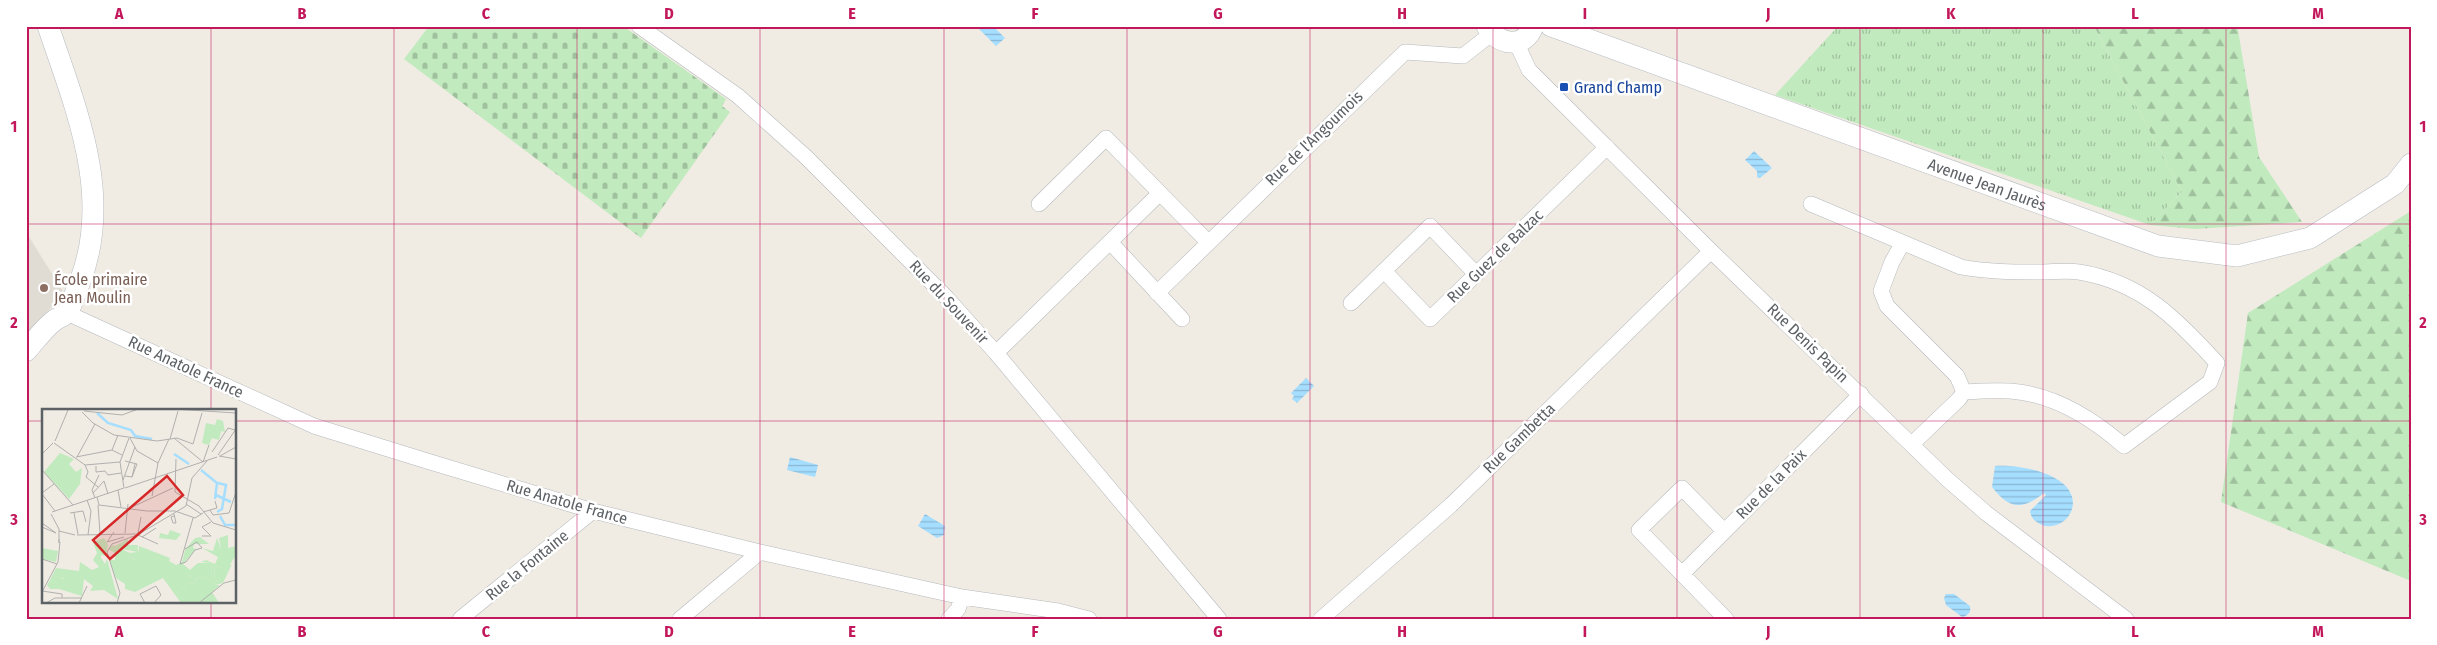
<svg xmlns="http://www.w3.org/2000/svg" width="2437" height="645" font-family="'Fira Sans Condensed',sans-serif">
  <defs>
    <pattern id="grass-tufts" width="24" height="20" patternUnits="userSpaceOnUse" patternTransform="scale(1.25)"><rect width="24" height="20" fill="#c1eabe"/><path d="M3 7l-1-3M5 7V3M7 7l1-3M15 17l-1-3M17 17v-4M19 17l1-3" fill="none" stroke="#a0c19e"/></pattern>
    <pattern id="forest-firs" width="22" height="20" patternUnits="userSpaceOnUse" patternTransform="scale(1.25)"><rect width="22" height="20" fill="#c1eabe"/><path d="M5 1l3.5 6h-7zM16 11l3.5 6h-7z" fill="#a0c19e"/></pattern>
    <pattern id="cemetery-stones" width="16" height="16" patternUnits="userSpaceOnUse" patternTransform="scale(1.25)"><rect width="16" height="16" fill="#c1eabe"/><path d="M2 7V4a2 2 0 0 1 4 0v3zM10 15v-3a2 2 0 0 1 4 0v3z" fill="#a0c19e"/></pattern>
    <pattern id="water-rules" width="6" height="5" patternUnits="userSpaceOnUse" patternTransform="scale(1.25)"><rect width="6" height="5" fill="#a5deff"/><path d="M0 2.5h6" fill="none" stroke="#8ab7d2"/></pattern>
  </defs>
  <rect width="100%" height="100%" fill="#f0ece4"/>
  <!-- education -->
  <path fill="#e0dbd3" d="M26,232L64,293L26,336Z"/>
  <!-- grass -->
  <path fill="url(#grass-tufts)" d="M1838,26H2094L2182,192L2150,225L1775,95Z"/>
  <!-- forest -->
  <path fill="url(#forest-firs)" d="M2094,26H2241L2238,30L2259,157L2302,222L2195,229L2150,225L2182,192Z
    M2411,211V581L2221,502L2248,313Z"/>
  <!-- cemetery -->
  <path fill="url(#cemetery-stones)" d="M429,26H623L726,99L722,106L730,112L641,238L404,59Z"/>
  <!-- water -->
  <path fill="url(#water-rules)" d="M980,26H993L1005,38L996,46L979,29Z
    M1754,151L1772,168L1760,178L1757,177V171L1745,160Z
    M1306,378L1314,386L1297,403L1292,399L1294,396L1291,393Z
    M790,457L818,465L815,477L787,470Z
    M1995,466C2016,464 2062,472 2071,494C2079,513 2060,531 2042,525C2035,522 2031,518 2030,511L2046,495L2044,493C2022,510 2010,510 1992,487Z
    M925,514L945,526L944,535L937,538L918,526Z
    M1946,594H1954L1970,606C1971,612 1969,615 1962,617L1946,605L1944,598Z"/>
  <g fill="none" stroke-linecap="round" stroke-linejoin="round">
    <!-- street casing -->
    <g stroke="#b5b8bc" stroke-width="16">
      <path id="street" d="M639,26L738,96L806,157L946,297L996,353L1219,619
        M1516,42L1529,70L1711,251L1947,479L1986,513L2126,619
        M1039,204L1106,138L1208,242
        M1811,204L1961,267C1988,272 2014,272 2041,272C2053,272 2067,270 2079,272C2141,282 2177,319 2217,363L2210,382L2124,446C2092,418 2053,394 2010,391C1995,390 1979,391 1964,392L1959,399L1912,444
        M1110,242L1182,319
        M1902,244L1892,262L1881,291L1887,306L1957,376L1964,392
        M1384,271L1430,319L1607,147
        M1157,293L1405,52L1463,56L1491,34
        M1351,303L1430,226L1476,274
        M67,313L314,426L427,461L593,511L760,552L962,597L1058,611L1089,619
        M996,353L1160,193
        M1724,531L1682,488L1639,530L1726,619
        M1682,574L1861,394
        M460,619L593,511
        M680,619L760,552
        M949,619L958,609L962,597
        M1321,619L1451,505L1711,251"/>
    </g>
    <!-- secondary casing -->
    <g stroke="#b7bcc2" stroke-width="22">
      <g id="secondary">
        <path d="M1487,26C1497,45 1525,50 1533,26"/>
        <path id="s1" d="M1551,26L2158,246L2237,256L2310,238L2395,184L2411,164"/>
        <path d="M26,351C35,341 44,328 55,320C59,317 65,316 67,312C73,304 75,292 79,284C114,197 76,109 48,26"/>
      </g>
    </g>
    <!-- street -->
    <use href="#street" stroke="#fff" stroke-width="15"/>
    <!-- secondary -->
    <use href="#secondary" stroke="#fff" stroke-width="21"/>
  </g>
  <!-- grid -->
  <path fill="none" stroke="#c2185b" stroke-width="1" stroke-opacity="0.55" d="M211,26V410M394,26V619M577,26V619M760,26V619M944,26V619M1127,26V619M1310,26V619M1493,26V619M1677,26V619M1860,26V619M2043,26V619M2226,26V619M26,224H2411M26,421H44M235,421H2411M211,601V619"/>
  <!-- markers -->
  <rect fill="#1a4fb4" stroke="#fff" stroke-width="2" x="1559" y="82" width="10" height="10" rx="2.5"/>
  <circle fill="#8d6e63" stroke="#fff" stroke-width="2" cx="44" cy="288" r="5"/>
  <g text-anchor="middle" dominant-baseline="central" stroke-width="5" stroke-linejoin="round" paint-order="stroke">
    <!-- transit labels -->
    <g font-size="16" fill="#164399" stroke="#fff" text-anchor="start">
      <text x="1574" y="87">Grand Champ</text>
    </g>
    <!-- street labels -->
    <g font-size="16" fill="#5c6166" stroke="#fff">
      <text transform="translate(1314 138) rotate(-44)">Rue de l'Angoumois</text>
      <text stroke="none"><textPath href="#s1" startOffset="464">Avenue Jean Jaurès</textPath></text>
      <text transform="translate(1495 256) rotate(-44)">Rue Guez de Balzac</text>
      <text transform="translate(949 302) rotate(47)">Rue du Souvenir</text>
      <text transform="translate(1808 343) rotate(44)">Rue Denis Papin</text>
      <text transform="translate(186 367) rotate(25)">Rue Anatole France</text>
      <text transform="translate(1519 438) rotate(-44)">Rue Gambetta</text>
      <text transform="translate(1771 484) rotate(-45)">Rue de la Paix</text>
      <text transform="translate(567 502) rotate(16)">Rue Anatole France</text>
      <text transform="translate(527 565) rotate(-39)">Rue la Fontaine</text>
    </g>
    <!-- education labels -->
    <g font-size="16" fill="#785e54" stroke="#fff" text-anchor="start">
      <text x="54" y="279">École primaire<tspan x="54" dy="18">Jean Moulin</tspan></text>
    </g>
  </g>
  <!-- overview -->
  <g transform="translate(42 409)">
    <rect width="194" height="194" fill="#f0ece4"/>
    <path d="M128,121L139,125L134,131L117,129L118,124L126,126ZM186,126V139L194,137V146L190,144L185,147L179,140L177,129ZM86,130V136H96L95,143L71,138ZM97,137L110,142L108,147L96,152L86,148L84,145H96ZM156,154H169L170,163L167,167L164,164L163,168L149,165L148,169L144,164ZM190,155L181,174L173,171L172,157L181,159ZM159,167L171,172L173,176H178L170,183L177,194H146L135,184L148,173L156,176L153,170ZM17,169L23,170L17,180H8L5,176L8,171Z" fill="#c1eabe"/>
    <path d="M18,44L32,50L27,55L34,63L40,59L38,75L27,90L2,63ZM158,128L167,135H152L151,139L154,140L141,155L148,161L144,164L148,169L149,165H163L164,167V163L167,166L170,163L169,154L159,153L164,151L173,155L176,148L160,139L171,142L175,129L179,140L186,144L184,146L190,143L194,146L185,160L172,157L173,171L181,174L173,176L171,172L159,167L153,170L156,176L148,173L135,184L146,194H139L121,169L93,183L83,180V175L74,169L67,151H73V144L66,140L71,136L88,144L95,143L96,136V146L84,145L86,148L96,152L102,145L108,146L110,142L128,149L127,152L134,156L140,153L143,141L153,129ZM62,129L66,136L64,147L59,146V149L63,155L65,150L76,190L62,181L48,182L51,177L42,170L40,187L17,180L22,169L8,171L14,159L37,162L38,153L50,161L57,158L51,151L55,144L51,133Z" fill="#c1eabe"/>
    <path d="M175,10L181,12L183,23L179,22L177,31L170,29L167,36L160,34L164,14L173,16ZM0,139L16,142L14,153L0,150Z" fill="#c1eabe"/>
    <path fill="none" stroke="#a5deff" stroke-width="2.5" d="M55,4L66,14L89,21L93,27L110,30M132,45L147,55M159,61L175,74L173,90M174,86L189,93M175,103L180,100L184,76L176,74M178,107L183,116H194"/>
    <path fill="none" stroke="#b1b0ae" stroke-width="1" d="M132,0L194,4M42,2L80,6L96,0M40,3L51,14L72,26L115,32L135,29L151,35L160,4M88,29L95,42L116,54L110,87M132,29L161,53L167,36M128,30L136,2M13,32L26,1M12,34L43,56L46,63L44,68L56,78M70,41L76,26M170,43L186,19L193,21M0,45L11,34M176,46L194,20M177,47L194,50M178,47L194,38M34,48L70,41L80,46M35,48L53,15M134,50L133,83L157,97L171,114L194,121M83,52L95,55L90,68M116,54L127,30M43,56L78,53M54,57V63L63,62L66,66L79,64M0,61L31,96M83,67L90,68L93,55M81,71L93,38M82,79L78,53L87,29M83,79L175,48M76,81L79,98M0,84L12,75M51,84L62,72L66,85M0,85L13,102M55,88L57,96L105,102H133L153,109L161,104M53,89L50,81L57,66M45,91L49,102L46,126M144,95L159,105M56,96L58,124M88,99L131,79M168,101L171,106L187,104L194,83M10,103L82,79M161,103L175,99L173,92M28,104L41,102L44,113M32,104L36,125M9,105L17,120V134V130M132,105L134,114H131L129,108L132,107M0,114L14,124L0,118M17,122L33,126M72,123L65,133L82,128M83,124L86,95M96,124L99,108M97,125L144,97L150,69L165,52M35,126L95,125M96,126L116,135M160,127H169L160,118L169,113M100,128L114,119M143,140L155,133L160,139L153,141L144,153L138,155L151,109M0,150L15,155M0,182L20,185V189M0,183L16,153L18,133M4,194L13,189H40M37,194L45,177M75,194L78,184L65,143L70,135L95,126M103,194L98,185L114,177L119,186L112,194M157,194L182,174L194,171"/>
    <path fill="#d62828" fill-opacity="0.15" stroke="#d62828" stroke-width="2.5" d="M125,67L141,86L68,150L51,131Z"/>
    <rect width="194" height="194" fill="none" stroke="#5c6166" stroke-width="2.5"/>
  </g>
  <!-- border -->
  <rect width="2437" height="645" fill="none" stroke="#ffffff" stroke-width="55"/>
  <rect x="28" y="28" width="2382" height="590" fill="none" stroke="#c2185b" stroke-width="2"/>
  <g font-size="16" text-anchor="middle" font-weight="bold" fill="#c2185b">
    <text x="119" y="19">A</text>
    <text x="302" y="19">B</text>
    <text x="486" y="19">C</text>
    <text x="669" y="19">D</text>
    <text x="852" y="19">E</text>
    <text x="1035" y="19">F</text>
    <text x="1218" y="19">G</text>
    <text x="1402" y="19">H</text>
    <text x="1585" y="19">I</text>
    <text x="1768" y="19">J</text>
    <text x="1951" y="19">K</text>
    <text x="2135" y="19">L</text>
    <text x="2318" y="19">M</text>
    <text x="14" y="132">1</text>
    <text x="2423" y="132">1</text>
    <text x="14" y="328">2</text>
    <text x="2423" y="328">2</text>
    <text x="14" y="525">3</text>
    <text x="2423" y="525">3</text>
    <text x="119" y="637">A</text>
    <text x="302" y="637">B</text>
    <text x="486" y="637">C</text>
    <text x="669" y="637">D</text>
    <text x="852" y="637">E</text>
    <text x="1035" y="637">F</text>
    <text x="1218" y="637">G</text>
    <text x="1402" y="637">H</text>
    <text x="1585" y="637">I</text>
    <text x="1768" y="637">J</text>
    <text x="1951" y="637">K</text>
    <text x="2135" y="637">L</text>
    <text x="2318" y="637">M</text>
  </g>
</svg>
